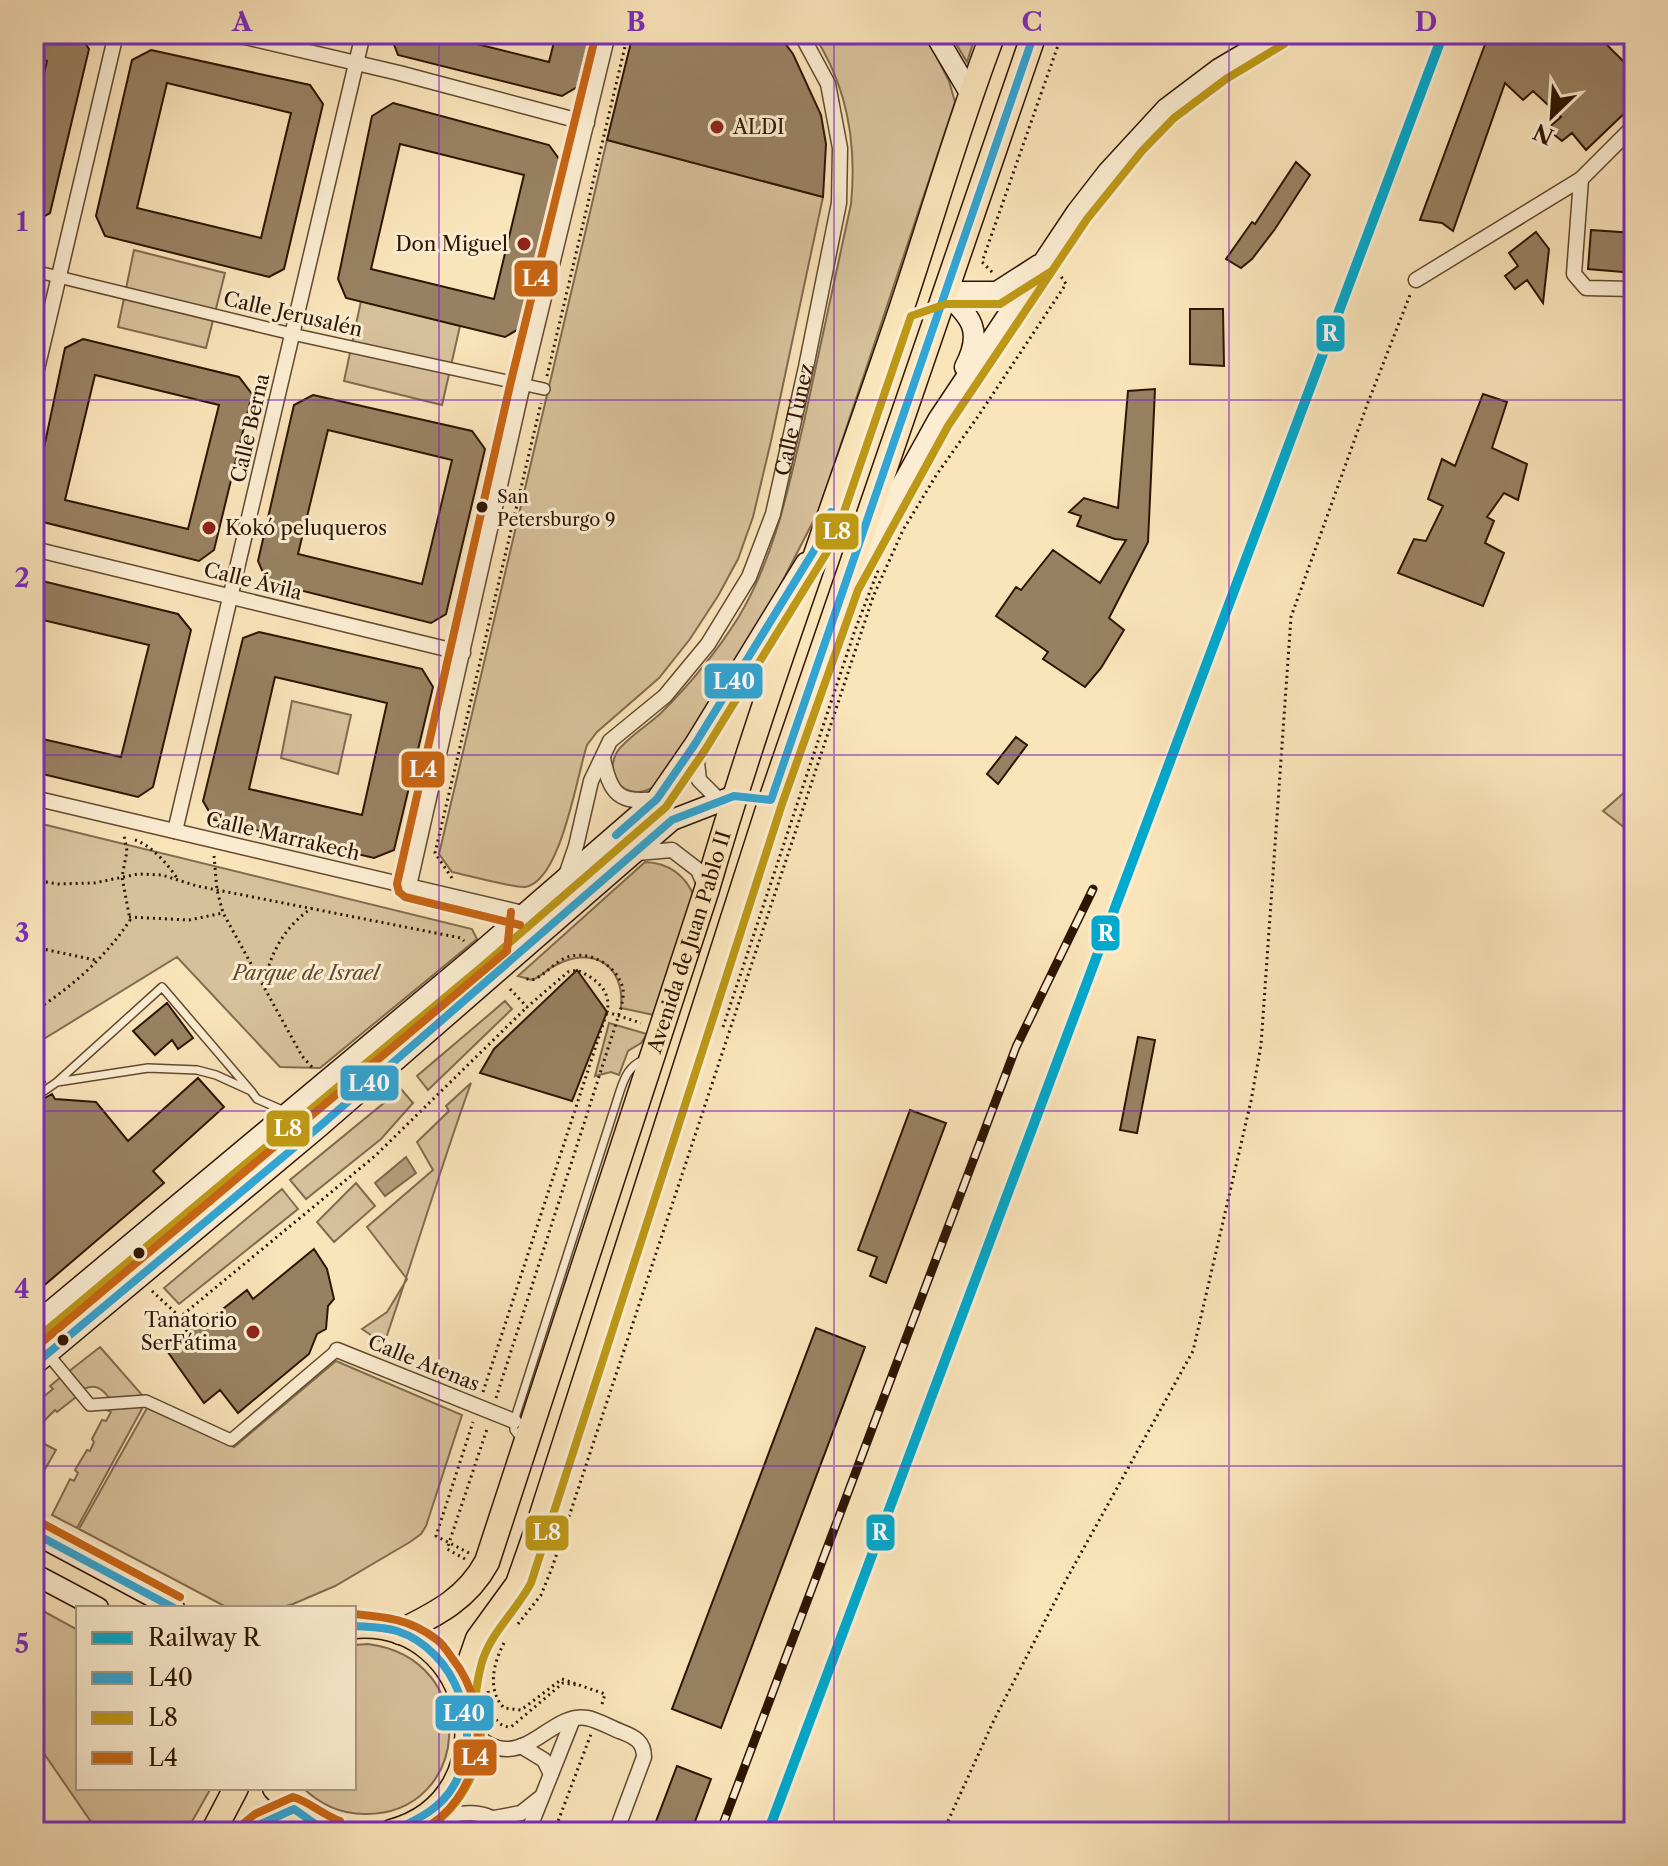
<svg xmlns="http://www.w3.org/2000/svg" width="1668" height="1866" font-family="'Libre Caslon Text',serif">
  <rect width="100%" height="100%" fill="#fae4ba"/>
  <filter id="stains"><feTurbulence type="fractalNoise" baseFrequency=".0025" numOctaves="4"/><feColorMatrix values="0 0 0 0 .2 0 0 0 0 .09 0 0 0 0 .02 0 0 0 .5 -.17"/></filter>
  <radialGradient id="worn" r=".72"><stop offset=".6" stop-color="#630" stop-opacity="0"/><stop offset="1" stop-color="#630" stop-opacity=".3"/></radialGradient>
  <!-- green -->
  <path fill="#d7c19b" stroke="#826b4e" stroke-width="2" d="M813,34H925L949,81L955,102L819,510L761,623L658,784C629,806 602,778 617,752C625,739 650,724 662,712C691,683 716,653 738,618C775,557 789,486 805,417C821,346 836,275 851,204C857,143 848,86 813,34Z
    M950,34H976L967,62Z
    M607,140L823,197L771,441L753,517L738,559L718,596L690,639L659,678L597,732L587,745C577,775 561,882 525,887C514,888 466,875 452,872L439,854Z
    M134,250L225,273L206,348L118,327Z
    M361,301L460,326L442,405L344,381Z
    M292,701L351,715L338,774L281,758Z
    M1634,784V835L1603,811Z
    M34,822L472,929L477,939L320,1068L280,1067L177,957L34,1045Z
    M645,862C669,863 686,876 695,898L654,1015L621,1008C625,964 592,945 554,966C546,970 541,977 532,980L518,976Z
    M505,1001L512,1009L428,1090L417,1076Z
    M609,1023L647,1034L641,1043L628,1051L619,1075L611,1072L595,1076Z
    M471,1083C440,1169 414,1257 384,1344L362,1329L387,1312L407,1279L367,1227L433,1170L417,1142L449,1111L446,1106Z
    M401,1089L413,1103L381,1139L306,1199L290,1180Z
    M356,1183L375,1206L334,1242L317,1222Z
    M282,1189L298,1209L179,1304L164,1288Z
    M100,1347L143,1396L109,1398C102,1388 95,1384 84,1389L68,1372Z
    M336,1361L462,1415L426,1526L421,1534L410,1542L335,1586L293,1604L279,1608H228L79,1529L147,1408L234,1447Z
    M61,1377L76,1397L57,1412L55,1410L34,1431V1399L39,1395L42,1398L53,1389L50,1386Z
    M144,1405L77,1528L52,1515L70,1479L74,1481L78,1473L75,1470L87,1450L90,1451L94,1442L92,1439L102,1420L106,1421L111,1412L107,1410L109,1407Z
    M35,1439L56,1450L44,1471L34,1465Z
    M34,1606L78,1630V1788H211L186,1832H98L34,1739Z
    M368,1644C483,1659 471,1816 364,1814C340,1814 320,1804 303,1788H354V1645Z"/>
  <!-- water -->
  <path fill="#b59e7b" stroke="#7f674b" stroke-width="2" d="M406,1157L416,1173L385,1196L375,1183Z"/>
  <!-- building -->
  <path fill="#988162" stroke="#2e1502" stroke-width="2" fill-rule="evenodd" d="M34,34H79L89,49L50,213L34,222V116L47,61L34,58Z
    M390,34H437L549,62L556,34H590L577,87L562,96L398,55Z
    M633,34H778L793,54L821,115L826,144L823,197L607,140Z
    M1508,34H1596L1634,72V104L1586,150L1572,133L1562,141L1547,129L1561,117L1533,91L1523,100L1505,83L1453,231L1442,223L1420,220L1487,39Z
    M151,50L310,85L323,104L284,269L269,277L105,236L96,216L132,60ZM167,83L291,113L261,238L137,208Z
    M393,103L549,145L562,163L522,327L505,337L346,298L338,279L372,116ZM400,144L524,175L494,299L371,269Z
    M1296,162L1310,175L1275,229L1252,259L1241,268L1226,259L1252,222L1255,224Z
    M1591,230L1634,233V273L1588,269Z
    M1536,232L1549,249L1543,303L1527,280L1515,289L1505,276L1518,266L1509,253Z
    M1190,309H1223L1224,366L1190,364Z
    M83,339L239,377L252,394L214,550L199,561L43,522L34,510V495L65,348ZM95,375L219,405L188,529L65,500Z
    M1155,389L1148,542L1109,618L1124,630L1101,668L1085,687L1043,659L1048,652L996,616L1016,587L1021,590L1053,550L1100,583L1126,540L1115,539L1077,526L1081,516L1069,512L1084,498L1118,508L1128,391Z
    M1483,394L1507,402L1492,448L1527,464L1518,500L1504,493L1487,517L1494,521L1485,543L1504,553L1483,606L1398,573L1414,539L1426,541L1443,506L1428,499L1442,459L1455,466Z
    M313,395L472,431L485,449L446,614L431,623L267,582L258,561L294,405ZM328,430L452,460L422,584L298,554Z
    M34,579L178,614L191,630L153,787L138,797L34,772V737L121,757L149,645L34,618Z
    M259,632L422,669L433,687L394,850L374,858L214,820L203,801L243,638ZM275,677L387,703L362,815L249,789Z
    M1016,737L1027,745L998,784L987,774Z
    M577,970L607,1012L572,1101L480,1073L494,1049Z
    M167,1003L193,1038L178,1049L172,1040L155,1055L133,1031Z
    M1138,1037L1155,1040L1137,1133L1120,1130Z
    M34,1064L45,1082L34,1090Z
    M198,1078L224,1107L153,1171L164,1183L34,1294V1104L52,1094L55,1099L96,1102L128,1141Z
    M910,1110L946,1123L886,1283L870,1276L877,1257L858,1250Z
    M314,1249L327,1269L334,1299L328,1306L326,1329L317,1334L309,1354L238,1413L220,1390L204,1403L165,1348L207,1314L210,1319L247,1290L253,1299Z
    M816,1328L865,1347L721,1728L672,1709Z
    M677,1766L711,1779L691,1832H652Z"/>
  <g fill="none" stroke-linecap="round" stroke-linejoin="round">
    <!-- service casing -->
    <g stroke="#614930" stroke-width="10">
      <path id="service" d="M57,1082L162,987L251,1091
        M34,1098L57,1082L148,1068L197,1070L216,1075L251,1091L257,1099L287,1112
        M521,1439L514,1430V1421L620,1091C625,1076 629,1067 643,1060"/>
    </g>
    <!-- pedestrian casing -->
    <g stroke="#614930" stroke-width="14">
      <path id="pedestrian" d="M34,271L292,334L544,389
        M47,1353L90,1405L146,1401L231,1440L337,1350"/>
    </g>
    <!-- minor casing -->
    <g stroke="#614930" stroke-width="17">
      <g id="minor">
        <path d="M232,34L399,73L587,123"/>
        <path d="M1581,179L1574,274L1586,288L1634,289"/>
        <path d="M1416,280L1581,179L1634,126"/>
        <path d="M34,382L116,34"/>
        <path d="M34,549L463,653"/>
        <path d="M695,744L699,780L720,801"/>
        <path d="M603,758C610,794 619,804 656,799"/>
        <path d="M34,798L523,913L548,916L564,913"/>
        <path d="M175,831L363,34"/>
        <path d="M637,853L672,850L698,870L706,888"/>
        <path id="s1" d="M565,878L576,846L591,781L610,741L665,696L708,644L749,577L773,514L806,367L839,203L840,148L828,84L801,34"/>
        <path d="M409,886L523,384L608,34"/>
        <path d="M289,1113L320,1126"/>
        <path d="M337,1350L514,1421"/>
        <path d="M469,1730C480,1739 492,1749 507,1749C536,1749 558,1713 587,1718C598,1720 611,1728 622,1732C635,1737 644,1742 644,1757L616,1832"/>
        <path d="M521,1746L544,1760L551,1774"/>
        <path d="M494,1818L521,1813L540,1798"/>
        <path d="M425,1820C452,1814 490,1804 506,1832"/>
        <path d="M528,1832L573,1719"/>
      </g>
    </g>
    <!-- secondary casing -->
    <g stroke="#2e1502" stroke-width="23">
      <path id="secondary" d="M935,34L970,93
        M944,292C971,316 984,331 965,367
        M944,292H997L1039,265
        M862,557L938,420L1077,212L1108,172L1166,109L1219,69L1278,34
        M34,1325L477,955L657,799L695,744L806,563
        M34,1365L320,1126L672,820L734,796
        M34,1533L174,1608
        M34,1574L98,1608"/>
    </g>
    <!-- primary casing -->
    <g stroke="#2e1502" stroke-width="27">
      <path id="primary" d="M213,1832L236,1788
        M252,1832L261,1824L294,1809"/>
    </g>
    <!-- trunk casing -->
    <g stroke="#2e1502" stroke-width="27">
      <g id="trunk">
        <path d="M354,1626C480,1616 513,1799 391,1832"/>
        <path id="s2" d="M400,1632C436,1614 467,1599 487,1562L707,889C764,693 836,502 901,310C932,218 958,125 993,34"/>
        <path d="M464,1702L470,1662L478,1639L518,1584L538,1527L771,800L1034,34"/>
        <path d="M275,1788L303,1817L336,1832"/>
      </g>
    </g>
    <!-- path -->
    <path stroke="#2e1502" stroke-width="3" stroke-dasharray="2 4" stroke-linecap="butt" d="M992,272L982,262L1062,34
      M547,376L628,34
      M135,840C152,846 169,865 178,880
      M214,856L217,890L223,913L302,1056L312,1067
      M452,878L435,853L541,403
      M34,880L58,884L94,883L138,874L162,875L197,886L461,938L464,941
      M129,917L189,920L223,913
      M34,947L95,960
      M264,983C271,952 285,926 312,908
      M510,989L527,1007L568,972L577,970C595,978 612,990 607,1012L641,1023
      M34,1011C71,988 106,957 130,920L122,877L127,851L124,835
      M723,1027L855,630L879,568
      M152,1291L180,1317L375,1156L527,1007
      M483,1392L607,1012
      M496,1398L621,1008C622,1003 624,995 623,989C618,965 586,947 563,959C552,965 544,976 532,980L523,978
      M469,1553L436,1536L473,1422
      M465,1559L447,1549L487,1429
      M518,1624L541,1595L552,1568L873,597L903,530L937,474L979,415L1066,284L1060,275
      M504,1643C493,1664 487,1690 504,1708L521,1710L562,1679L605,1694L602,1704
      M488,1691C491,1706 492,1727 511,1727L563,1683L578,1685
      M554,1832L591,1734
      M943,1832L994,1720L1066,1580L1193,1351L1251,1101L1261,1045L1291,617L1367,405L1410,295"/>
    <!-- service -->
    <use href="#service" stroke="#fcedd2" stroke-width="7"/>
    <!-- pedestrian -->
    <use href="#pedestrian" stroke="#fcedd2" stroke-width="11"/>
    <!-- minor -->
    <use href="#minor" stroke="#fcedd2" stroke-width="14"/>
    <!-- secondary -->
    <use href="#secondary" stroke="#fcedd2" stroke-width="20"/>
    <!-- primary -->
    <use href="#primary" stroke="#fae4ba" stroke-width="24"/>
    <!-- trunk -->
    <use href="#trunk" stroke="#fae4ba" stroke-width="24"/>
    <!-- rail casing -->
    <g stroke="#2e1502" stroke-width="9">
      <path id="rail" d="M720,1832L1016,1047L1093,889"/>
    </g>
    <!-- rail -->
    <use href="#rail" stroke="#fcedd2" stroke-width="6" stroke-dasharray="18" stroke-linecap="butt"/>
    <!-- bus-1 casing -->
    <g stroke="#fcedd2" stroke-width="14">
      <path id="bus-1" d="M616,835L657,799L695,744L823,536L831,512
        M34,1365L320,1126L672,820L734,796L771,800L1034,34
        M34,1533L174,1608
        M354,1626C367,1627 384,1627 397,1631C456,1650 486,1731 454,1785C440,1810 416,1820 391,1832
        M252,1832L261,1824L294,1809L318,1826L336,1832"/>
    </g>
    <!-- bus-2 casing -->
    <g stroke="#fcedd2" stroke-width="14">
      <path id="bus-2" d="M42,1334L485,964L666,807L705,750L834,541L911,316L946,304H1000L1052,271
        M421,1832C457,1812 482,1771 481,1729C481,1719 476,1709 476,1698C476,1687 479,1673 482,1662C491,1632 517,1610 531,1583L782,804L858,590L948,426L1087,219L1142,151L1174,118L1226,79L1284,44"/>
    </g>
    <!-- bus-3 casing -->
    <g stroke="#fcedd2" stroke-width="14">
      <path id="bus-3" d="M520,925L405,897L399,892L397,884L511,381L596,34
        M34,1349L507,951L511,912
        M40,1522L180,1597
        M355,1614C386,1617 410,1619 436,1639C443,1644 448,1652 452,1658C496,1712 483,1801 418,1832
        M244,1823L255,1814L293,1797C310,1802 323,1815 340,1821"/>
    </g>
    <!-- bus-1 -->
    <use href="#bus-1" stroke="#31a5d4" stroke-width="8"/>
    <!-- bus-2 -->
    <use href="#bus-2" stroke="#bd9816" stroke-width="8"/>
    <!-- bus-3 -->
    <use href="#bus-3" stroke="#c86514" stroke-width="8"/>
    <!-- rail-1 casing -->
    <g stroke="#fcedd2" stroke-width="16">
      <path id="rail-1" d="M768,1832L1443,34"/>
    </g>
    <!-- rail-1 -->
    <use href="#rail-1" stroke="#00a9ce" stroke-width="10"/>
  </g>
  <!-- grid -->
  <path fill="none" stroke="#7b2cbf" stroke-width="2" stroke-opacity="0.55" d="M439,34V1832M834,34V1832M1229,34V1832M34,400H1634M34,755H1634M34,1111H1634M34,1466H1634"/>
  <!-- markers -->
  <g fill="#8f2418" stroke="#fcedd2" stroke-width="3">
    <circle cx="717" cy="127" r="8"/>
    <circle cx="524" cy="244" r="8"/>
    <circle cx="209" cy="528" r="8"/>
    <circle cx="253" cy="1332" r="8"/>
  </g>
  <g fill="#2e1502" stroke="#fcedd2" stroke-width="3">
    <circle cx="482" cy="507" r="7"/>
    <circle cx="139" cy="1253" r="7"/>
    <circle cx="63" cy="1340" r="7"/>
  </g>
  <g text-anchor="middle" dominant-baseline="central" stroke-width="6" stroke-linejoin="round" paint-order="stroke">
    <!-- bus labels -->
    <g font-size="18" fill="#2e1502" stroke="#fcedd2" text-anchor="start">
      <text x="497" y="497">San<tspan x="497" dy="23">Petersburgo 9</tspan></text>
    </g>
    <!-- poi labels -->
    <g font-size="20" fill="#2e1502" stroke="#fcedd2" text-anchor="start">
      <text x="733" y="127">ALDI</text>
      <text x="508" y="244" text-anchor="end">Don Miguel</text>
      <text x="225" y="528">Kokó peluqueros</text>
      <text x="237" y="1320" text-anchor="end">Tanatorio<tspan x="237" dy="23">SerFátima</tspan></text>
    </g>
    <!-- street labels -->
    <g font-size="20" fill="#2e1502" stroke="#fcedd2">
      <text transform="translate(293 314) rotate(13)">Calle Jerusalén</text>
      <text stroke="none"><textPath href="#s1" startOffset="526">Calle Túnez</textPath></text>
      <text transform="translate(250 428) rotate(-77)">Calle Berna</text>
      <text transform="translate(253 581) rotate(14)">Calle Ávila</text>
      <text transform="translate(283 836) rotate(13)">Calle Marrakech</text>
      <text stroke="none"><textPath href="#s2" startOffset="766">Avenida de Juan Pablo II</textPath></text>
      <text transform="translate(424 1363) rotate(22)">Calle Atenas</text>
    </g>
    <!-- park labels -->
    <g font-size="20" font-style="italic" fill="#614930" stroke="#fcedd2">
      <text x="306" y="973">Parque de Israel</text>
    </g>
  </g>
  <g stroke="#fcedd2" stroke-width="3">
    <rect x="513" y="259" width="46" height="39" rx="8" fill="#c86514"/>
    <rect x="1315" y="314" width="31" height="39" rx="8" fill="#00a9ce"/>
    <rect x="814" y="512" width="46" height="39" rx="8" fill="#bd9816"/>
    <rect x="703" y="662" width="61" height="38" rx="8" fill="#31a5d4"/>
    <rect x="400" y="750" width="46" height="39" rx="8" fill="#c86514"/>
    <rect x="1090" y="914" width="31" height="38" rx="8" fill="#00a9ce"/>
    <rect x="339" y="1064" width="61" height="38" rx="8" fill="#31a5d4"/>
    <rect x="265" y="1109" width="46" height="39" rx="8" fill="#bd9816"/>
    <rect x="865" y="1513" width="31" height="39" rx="8" fill="#00a9ce"/>
    <rect x="524" y="1514" width="46" height="38" rx="8" fill="#bd9816"/>
    <rect x="434" y="1694" width="61" height="38" rx="8" fill="#31a5d4"/>
    <rect x="452" y="1738" width="46" height="39" rx="8" fill="#c86514"/>
  </g>
  <g font-size="22" text-anchor="middle" font-weight="bold" fill="#fff">
    <text x="536" y="286">L4</text>
    <text x="1330" y="341">R</text>
    <text x="837" y="539">L8</text>
    <text x="734" y="689">L40</text>
    <text x="423" y="777">L4</text>
    <text x="1106" y="941">R</text>
    <text x="369" y="1091">L40</text>
    <text x="288" y="1136">L8</text>
    <text x="880" y="1540">R</text>
    <text x="547" y="1540">L8</text>
    <text x="464" y="1721">L40</text>
    <text x="475" y="1765">L4</text>
  </g>
  <!-- margin -->
  <rect width="1668" height="1866" fill="none" stroke="#fae4ba" stroke-width="88"/>
  <!-- legend -->
  <rect x="76" y="1606" width="280" height="184" fill="#fcedd2" stroke="#aa977f" stroke-width="2"/>
  <rect x="92" y="1632" width="40" height="12" fill="#00a9ce" stroke="#aa977f" stroke-width="2"/>
  <text x="148" y="1646" font-size="24" fill="#2e1502">Railway R</text>
  <rect x="92" y="1672" width="40" height="12" fill="#31a5d4" stroke="#aa977f" stroke-width="2"/>
  <text x="148" y="1686" font-size="24" fill="#2e1502">L40</text>
  <rect x="92" y="1712" width="40" height="12" fill="#bd9816" stroke="#aa977f" stroke-width="2"/>
  <text x="148" y="1726" font-size="24" fill="#2e1502">L8</text>
  <rect x="92" y="1752" width="40" height="12" fill="#c86514" stroke="#aa977f" stroke-width="2"/>
  <text x="148" y="1766" font-size="24" fill="#2e1502">L4</text>
  <!-- north arrow -->
  <g transform="translate(1552 116) rotate(205)" stroke="#fcedd2" stroke-width="6" paint-order="stroke">
  <path d="M0-6L14 30L0 20L-14 30Z" fill="#2e1502"/>
  <text y="-12" font-size="22" font-weight="bold" text-anchor="middle" fill="#2e1502">N</text>
  </g>
  <rect x="44" y="44" width="1580" height="1778" fill="none" stroke="#7b2cbf" stroke-width="3"/>
  <g font-size="26" text-anchor="middle" font-weight="bold" fill="#7b2cbf">
    <text x="242" y="31">A</text>
    <text x="636" y="31">B</text>
    <text x="1032" y="31">C</text>
    <text x="1426" y="31">D</text>
    <text x="22" y="231">1</text>
    <text x="22" y="587">2</text>
    <text x="22" y="942">3</text>
    <text x="22" y="1298">4</text>
    <text x="22" y="1653">5</text>
  </g>
  <rect width="100%" height="100%" filter="url(#stains)"/>
  <rect width="100%" height="100%" fill="url(#worn)"/>
</svg>
